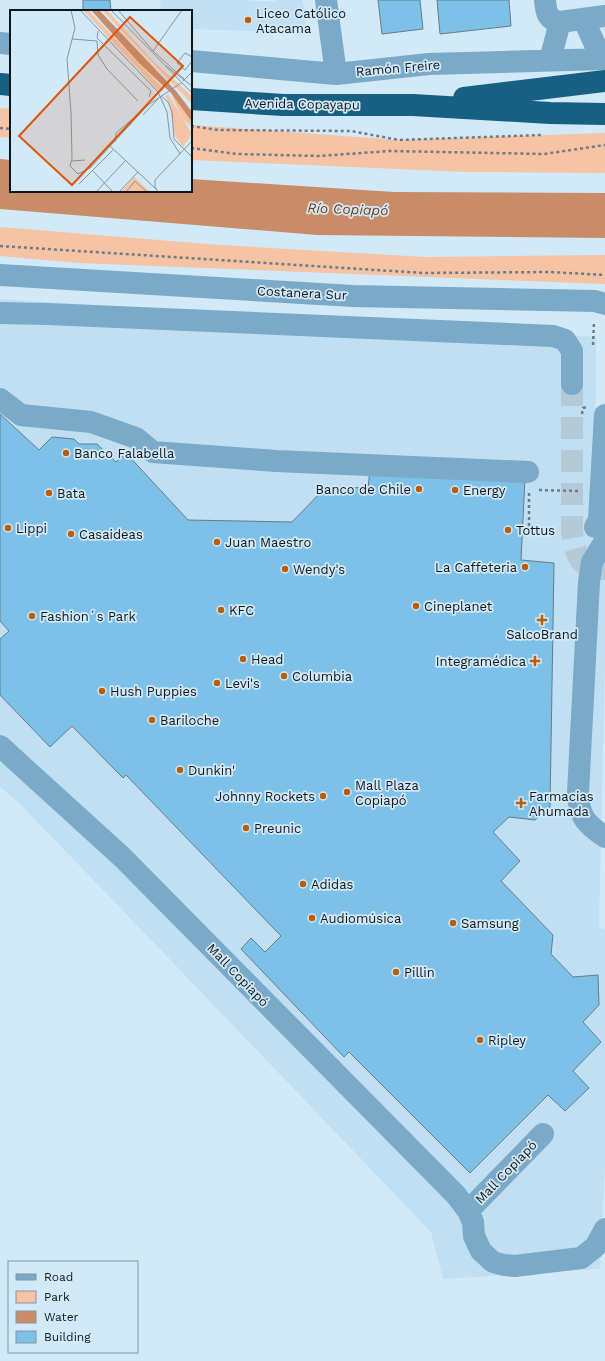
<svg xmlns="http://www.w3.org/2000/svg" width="605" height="1361" font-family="'Work Sans',sans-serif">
  <rect width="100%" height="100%" fill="#d2e9f8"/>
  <!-- built -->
  <path fill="#c0dff2" d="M161,0H242L276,2V0H303L307,33L191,29V11H159Z
    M0,299L596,337L595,532L605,582V662L599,927L605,929V1162L600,1269L443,1279L431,1232L156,945L19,803L0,787Z"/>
  <!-- green -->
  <path fill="#f6c3a4" d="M0,108L11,109V138L0,137Z
    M191,125L399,140L605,133V173L467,172L191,160Z
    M0,227L220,245L425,257L605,255V284L79,263L0,256Z"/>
  <!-- water -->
  <path fill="#c88d68" d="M0,159L11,160V191H191V179L394,192L605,193V238L317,235L0,209Z"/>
  <!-- building -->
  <path fill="#7ec1e8" stroke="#667c89" d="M83,0H110L111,11H83Z
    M378,0H420L423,29L382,34Z
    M437,0H509L511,26L440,34Z
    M0,414L39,450L52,437L74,439L79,444H97L116,462L126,453L188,520L292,522L326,487L368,488L370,470L525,478L521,560L554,563L550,807L535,820L509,817L493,832L520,861L501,881L553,935L551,954L573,977L598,975L599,1005L583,1022L601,1042L573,1071L589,1088L565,1111L548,1095L470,1173L349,1052L344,1057L241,949L251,938L265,952L281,936L126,775L123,778L72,726L50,747L0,695V639L9,631L0,621Z"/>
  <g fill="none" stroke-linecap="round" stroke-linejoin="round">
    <!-- minor-tunnel -->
    <path stroke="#b5cad7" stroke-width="22" stroke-dasharray="22 11" stroke-linecap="butt" d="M572,384V532C575,552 579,572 605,569"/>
    <!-- path -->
    <path stroke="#6c7b85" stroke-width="2.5" stroke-dasharray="3 3" stroke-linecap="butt" d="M191,126L218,130L351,131L399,140L541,135
      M0,128L11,129
      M191,148L237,154L319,156L390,151L544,154L605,145
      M0,246L423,273L550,272L605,275
      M593,345L594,322
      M582,414L583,408L587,407
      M539,490L578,491V489
      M529,526V492"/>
    <!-- minor -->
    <path stroke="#7aaac7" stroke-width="22" d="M326,0L336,74
      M545,0C546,12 547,20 560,22L605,16
      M584,20L601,58
      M0,43L11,44
      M550,60L560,22
      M191,61L336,74L429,64L605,59
      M0,275L353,296L595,301L605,304
      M0,313L47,314L553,336L565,340L572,351V384
      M0,399L21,415L91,422L136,438L153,452L276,461L528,472
      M595,527L599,520L605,415
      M605,541L592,562L589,582L578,793C579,817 586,824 605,837
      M0,746L122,857L456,1195L468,1211L473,1222L474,1236L481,1251L493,1262L504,1265L515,1266L581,1258L595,1247L605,1229
      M468,1211L543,1134"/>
    <!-- highway -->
    <path stroke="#176083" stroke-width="22" d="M0,84L11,85
      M464,98L605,81
      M191,99L283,105H413L550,113L605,114"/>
  </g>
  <!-- markers -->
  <g fill="#ba5d0a" stroke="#d2e9f8" stroke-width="1.5">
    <circle cx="248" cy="20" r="4"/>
    <circle cx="66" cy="453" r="4"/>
    <circle cx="419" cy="489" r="4"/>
    <circle cx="455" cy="490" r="4"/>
    <circle cx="49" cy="493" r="4"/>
    <circle cx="8" cy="528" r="4"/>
    <circle cx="508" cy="530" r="4"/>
    <circle cx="71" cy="534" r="4"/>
    <circle cx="217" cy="542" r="4"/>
    <circle cx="525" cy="567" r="4"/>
    <circle cx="285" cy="569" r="4"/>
    <circle cx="416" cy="606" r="4"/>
    <circle cx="221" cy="610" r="4"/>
    <circle cx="32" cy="616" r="4"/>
    <path d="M540 614h4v4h4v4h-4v4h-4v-4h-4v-4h4z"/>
    <circle cx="243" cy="659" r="4"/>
    <path d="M533 655h4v4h4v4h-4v4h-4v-4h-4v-4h4z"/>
    <circle cx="284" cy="676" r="4"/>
    <circle cx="217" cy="683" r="4"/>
    <circle cx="102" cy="691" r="4"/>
    <circle cx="152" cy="720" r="4"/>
    <circle cx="180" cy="770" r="4"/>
    <circle cx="347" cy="792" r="4"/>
    <circle cx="323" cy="796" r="4"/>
    <path d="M519 797h4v4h4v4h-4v4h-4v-4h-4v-4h4z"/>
    <circle cx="246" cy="828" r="4"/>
    <circle cx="303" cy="884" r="4"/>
    <circle cx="312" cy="918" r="4"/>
    <circle cx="453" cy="923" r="4"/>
    <circle cx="396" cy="972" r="4"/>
    <circle cx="480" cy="1040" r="4"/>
  </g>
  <g text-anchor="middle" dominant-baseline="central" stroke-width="3.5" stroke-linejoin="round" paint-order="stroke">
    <!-- poi labels -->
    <g font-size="13" fill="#0f171c" stroke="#d2e9f8" text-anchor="start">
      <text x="256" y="13">Liceo Católico<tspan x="256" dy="15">Atacama</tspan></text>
      <text x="74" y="453">Banco Falabella</text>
      <text x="411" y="489" text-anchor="end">Banco de Chile</text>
      <text x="463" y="490">Energy</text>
      <text x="57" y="493">Bata</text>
      <text x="16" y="528">Lippi</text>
      <text x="516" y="530">Tottus</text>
      <text x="79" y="534">Casaideas</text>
      <text x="225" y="542">Juan Maestro</text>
      <text x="517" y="567" text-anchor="end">La Caffeteria</text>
      <text x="293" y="569">Wendy's</text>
      <text x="424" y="606">Cineplanet</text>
      <text x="229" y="610">KFC</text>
      <text x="40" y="616">Fashion´s Park</text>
      <text x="542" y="634" text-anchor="middle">SalcoBrand</text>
      <text x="251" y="659">Head</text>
      <text x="526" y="661" text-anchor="end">Integramédica</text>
      <text x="292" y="676">Columbia</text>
      <text x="225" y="683">Levi's</text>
      <text x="110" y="691">Hush Puppies</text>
      <text x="160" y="720">Bariloche</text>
      <text x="188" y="770">Dunkin'</text>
      <text x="355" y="785">Mall Plaza<tspan x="355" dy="15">Copiapó</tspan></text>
      <text x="315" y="796" text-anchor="end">Johnny Rockets</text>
      <text x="529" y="796">Farmacias<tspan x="529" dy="15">Ahumada</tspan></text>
      <text x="254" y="828">Preunic</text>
      <text x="311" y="884">Adidas</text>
      <text x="320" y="918">Audiomúsica</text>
      <text x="461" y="923">Samsung</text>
      <text x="404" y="972">Pillin</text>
      <text x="488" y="1040">Ripley</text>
    </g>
    <!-- street labels -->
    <g font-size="13" fill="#0f171c" stroke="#d2e9f8">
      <text transform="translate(398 68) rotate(-5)">Ramón Freire</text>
      <text transform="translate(302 104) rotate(1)">Avenida Copayapu</text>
      <text transform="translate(302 293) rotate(3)">Costanera Sur</text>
      <text transform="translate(238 975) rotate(46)">Mall Copiapó</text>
      <text transform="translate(506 1172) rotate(-46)">Mall Copiapó</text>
    </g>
    <!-- water labels -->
    <g font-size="14" font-style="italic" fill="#743c13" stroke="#d2e9f8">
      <text transform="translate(348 209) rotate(2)">Río Copiapó</text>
    </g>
  </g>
  <!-- overview -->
  <g transform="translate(10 10)">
    <rect width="182" height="182" fill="#d2e9f8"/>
    <path d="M73,0H78L154,80L150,82ZM92,0H97L143,51L182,86V94ZM167,83L182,104V117L173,109L162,87ZM158,84L182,124L173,137L165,126L159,93L155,86ZM124,167L140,182H111Z" fill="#f6c3a4"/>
    <path d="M81,0H89L166,81L182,102V112L161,83L129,53Z" fill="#c88d68"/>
    <path fill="none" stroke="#8495a0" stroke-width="1" d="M61,0L65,18L57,49L61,103L62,149L60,156L68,164L80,158L138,95L171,73M70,0L148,82L157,102L160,128L170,144M101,0L182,83M108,0L143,41L174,69M88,21L87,28L141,81L139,87M62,29L87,31L88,45L97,59L128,91M143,41L172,0M182,47L175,43L167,53L175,60L182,51M156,56L182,76M173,71L182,62M151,86L158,92L162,102L164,129L182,147M133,105L148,89M105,132L106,123L131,102M100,136L146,179M62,151L75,150M82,160L103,182M69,174L103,140M86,182L116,150M109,182L128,162M116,182L125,171L137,182M148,182L145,177V170L182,131"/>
    <path fill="#dd560d" fill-opacity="0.15" stroke="#dd560d" stroke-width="2" d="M120,7L173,56L62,175L9,126Z"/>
    <rect width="182" height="182" fill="none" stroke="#0f171c" stroke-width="2"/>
  </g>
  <!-- legend -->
  <rect x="8" y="1261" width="130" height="92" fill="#d2e9f8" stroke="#8495a0"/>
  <rect x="16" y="1274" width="20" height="6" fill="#7aaac7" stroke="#8495a0"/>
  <text x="44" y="1281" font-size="12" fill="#0f171c">Road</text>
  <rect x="16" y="1291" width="20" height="12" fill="#f6c3a4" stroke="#8495a0"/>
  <text x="44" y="1301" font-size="12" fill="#0f171c">Park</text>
  <rect x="16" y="1311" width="20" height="12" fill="#c88d68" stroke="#8495a0"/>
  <text x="44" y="1321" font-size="12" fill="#0f171c">Water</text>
  <rect x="16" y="1331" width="20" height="12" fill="#7ec1e8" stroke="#8495a0"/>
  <text x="44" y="1341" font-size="12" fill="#0f171c">Building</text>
</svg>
